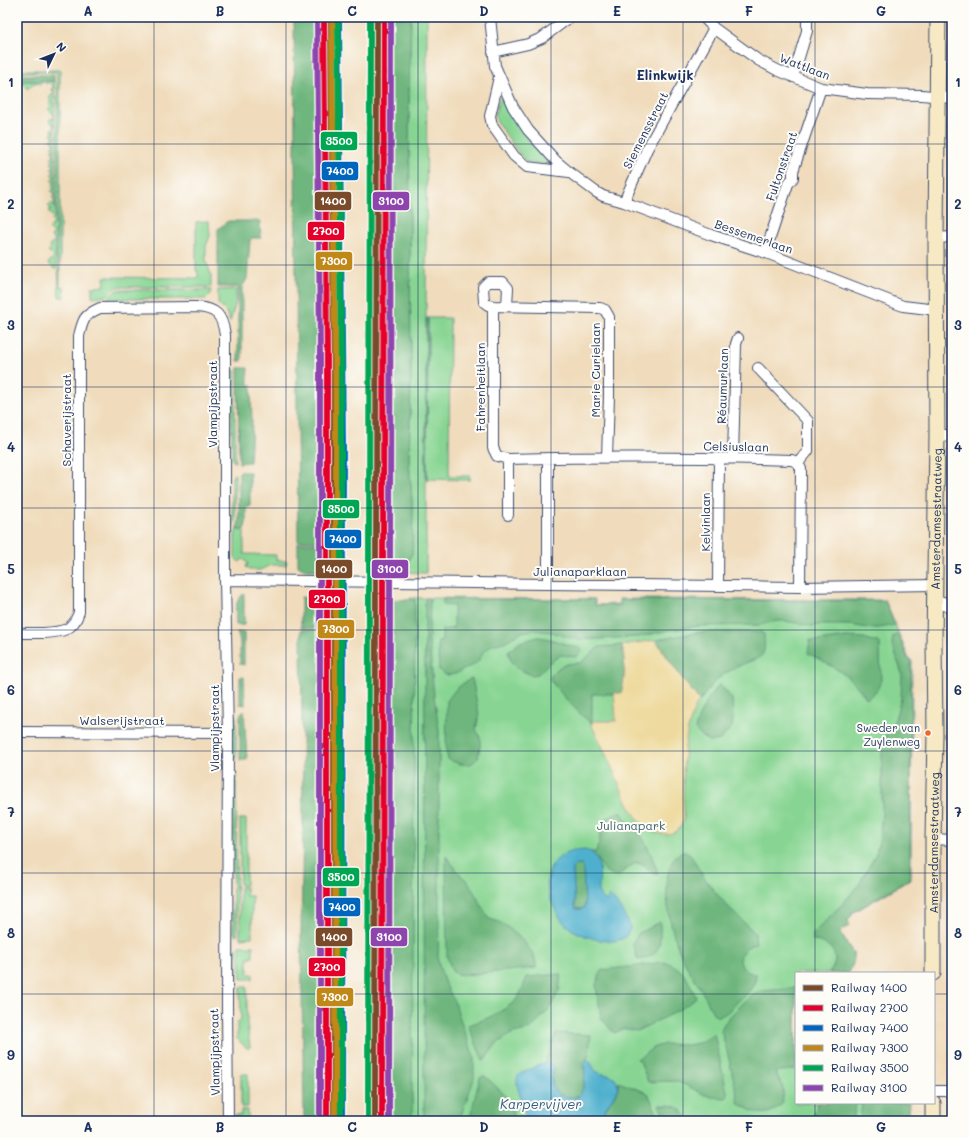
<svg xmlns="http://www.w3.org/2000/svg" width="969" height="1138" font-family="Mali,sans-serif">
  <rect width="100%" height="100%" fill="#fdfcf7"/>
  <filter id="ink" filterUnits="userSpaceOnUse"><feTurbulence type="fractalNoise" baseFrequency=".025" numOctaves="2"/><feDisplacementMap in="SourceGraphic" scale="8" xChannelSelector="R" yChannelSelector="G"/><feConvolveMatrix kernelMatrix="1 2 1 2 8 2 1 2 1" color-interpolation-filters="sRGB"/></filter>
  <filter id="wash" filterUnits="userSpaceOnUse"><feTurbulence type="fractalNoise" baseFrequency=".012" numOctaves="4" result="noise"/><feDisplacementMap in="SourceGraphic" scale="16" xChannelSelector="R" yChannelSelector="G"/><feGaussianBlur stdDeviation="0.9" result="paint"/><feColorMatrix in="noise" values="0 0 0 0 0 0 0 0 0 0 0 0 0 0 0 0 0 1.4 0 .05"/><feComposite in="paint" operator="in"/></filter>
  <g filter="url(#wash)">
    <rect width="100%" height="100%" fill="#f0dcbc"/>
    <!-- green -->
    <path fill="#88d593" stroke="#528278" d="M411,17H427L426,318V573L403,572L406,567L412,553L413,514L409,461L411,380L409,87Z
      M17,70H60V286L64,287V297H59L58,261L57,259V74L55,72H17Z
      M22,81H54L56,269H54L48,263L54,257L48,251L51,249L49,246L52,243L54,245V240L51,237L54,234L49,229L54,223L51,220L54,218L48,211L51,209L48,206L51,203L54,206V200L52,197L54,195L51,191L54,189L51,186L54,183L51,180L54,177L51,174L54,171L51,169L54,166L51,163L53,160L51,157L54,154L51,151L53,148L51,146L54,143L51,140L54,137L51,134L53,132L51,129L54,126L49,120L51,118L54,120V115L48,109L51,106L49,103L51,101L49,98L54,92L51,89L54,87L49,82L46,84L43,81L40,85L37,82L35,84L34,83L28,89L22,83Z
      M500,98L502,99C515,122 529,143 548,162V164L529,163L524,160L497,122L495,114L499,99Z
      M209,221L210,236L206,246V260L211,275V287H116L107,296L92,297V287L105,286L104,277L198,278V271H196V222Z
      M234,289L236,291V302L230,322L226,312L218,304V290Z
      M116,290H211C211,294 209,297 205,299H107Z
      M428,318H450L449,476H470V480L427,479Z
      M235,370V462L233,461L232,459L231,373Z
      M235,474V520L232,532V478L233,475Z
      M237,529L238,530H244V554L276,555V560L287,561L286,565H271L260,570H249L246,567L248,563L243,559L239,562L235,558V534Z
      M410,598L595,599V605L619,604V599L885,600L909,659L912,661L911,879L851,914L852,915L848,920L849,926L840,931L848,946H850L851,951L853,953V963L849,973H796V1103H909V1121H409L411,603Z
      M235,715H236V760L234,758L233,756V718Z
      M236,771L237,935L233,933V774Z
      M240,819H246V885H240Z
      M240,887H246V896H252V937L240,938Z
      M240,946H253V957H248V974H253V979H241Z
      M237,947V983L234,995L233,951Z
      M243,987H247V1024L250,1047L248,1049L237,1039V1023L241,1019L240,989Z
      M241,1074H248V1107H241Z
      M241,1110H248V1121H235V1115H241Z"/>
    <!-- forest -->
    <path fill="#6eb67d" stroke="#44726e" d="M294,17H320L324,341L328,541H298Z
      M385,17H411L409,87L411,380L409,461L413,514L412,553L406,567L403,572L384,570Z
      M17,75H53L54,76V81H17Z
      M228,221H260L261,238H252L250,240L247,279L242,287V361H238V288L237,287H218V229Z
      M426,318H428L427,479H426Z
      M238,368H248V384L251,385L252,424L250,462L239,463Z
      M239,472H250V505L246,507V524L244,530H238L237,529L239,521Z
      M298,543H327L326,570H305L298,566Z
      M244,594V625H236C236,614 233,601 244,594Z
      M301,597L327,600L326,623L328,627L327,1121H304L301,931L303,822L301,630H326V628H301Z
      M425,598H430L429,640L434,696L439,730V919L438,962L444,981L455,1003L463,1028L474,1057V1079L459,1121H424V1120Z
      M385,599L415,600L412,1120L413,1121H386Z
      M443,599H594L595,605H620V600L885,601L895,625L879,628H868L850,625H818L812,626L785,621H777L760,625L699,626L669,630L638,637L578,640L552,632L532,630L522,632L504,642L492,645L483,652L479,660L475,664L455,674L449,675L443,674L439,670L438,641L442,640V630L454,628V606L443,605Z
      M237,632L244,633V665L240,664V641Z
      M700,632H761L764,634C764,639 766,651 762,655C759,659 744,663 739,666C719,675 712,683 700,701L685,684L656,640Z
      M898,634L908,659L911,661L910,879L851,913L852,915L848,920L849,926L840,931L848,946H850L851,951L853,953V963L849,973H829C838,963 837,950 825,944C821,942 817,941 813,941V934L846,900L859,884L875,856L879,842L882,814V746L886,735L895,719L901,698L902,674L892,644L893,637Z
      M538,637C553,638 566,646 580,648L582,651L576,657L561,655L550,662L538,674L532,675L518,669L512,663L508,652L520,642Z
      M847,637L864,638L880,643L881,683L879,688L867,699C850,674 833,667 808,653L810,640L818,641Z
      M622,645C625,661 626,678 621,694H592V724C577,712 563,696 551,681L550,677C559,665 565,663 580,663L599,647Z
      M240,677H244L245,705L240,704Z
      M472,678L479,715L476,729L481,740L478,758C476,760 473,763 470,764C463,766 454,762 448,759L446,751L447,701L455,690L464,683Z
      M720,684L732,699L733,718L732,727L720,740L711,742L702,737L695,729C700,712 708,697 720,684Z
      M244,711L247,760H240V715Z
      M621,812C626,821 634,828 641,836C649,848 654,860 658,874L651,872L643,864L635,863L618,876C595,872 605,860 590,852H596C597,847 600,842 600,836C603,819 605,818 621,812Z
      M683,851H685L691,856L703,876L715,892L735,914L752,930L755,934L756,944C735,947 735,973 756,974C756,987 747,994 738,1001C734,1006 724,1018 716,1016C712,1014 707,999 704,995C696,980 685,966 679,950C670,929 655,862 683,851Z
      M446,856L462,877L467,880L489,919C493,920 497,921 501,923C511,928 532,948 535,959C536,962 536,965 536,968L465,975L456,974L452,971L447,956Z
      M576,865H581L583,868L585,906L584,908L582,909L575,908L573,869L574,867Z
      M660,922C660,945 663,954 638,960L632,943L639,933Z
      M663,962C683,965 688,981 696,997C689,1007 650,1024 637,1031C633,1031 631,1029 627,1029C623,1028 618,1032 614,1033L601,1018L596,984L602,970L637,966Z
      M561,974L559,991L550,1008L531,1029L513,1033L504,1039L497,1043L486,1058L483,1060L468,1025C485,1020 503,1012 516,1000C521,994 524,984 527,977Z
      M791,988H796V1069L775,1072C783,1086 785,1088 782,1104C766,1119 756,1114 739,1104L728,1055L721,1030C722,1028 722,1027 724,1024C727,1019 752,993 757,992C768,989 780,991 791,988Z
      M556,1033L591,1035L588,1057L584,1064L585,1078L582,1091L578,1097C565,1098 552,1096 552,1080C552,1076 554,1072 554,1067L550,1064L545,1063Z
      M714,1034L728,1096L726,1098L712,1097L705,1095L688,1086L676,1081L648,1082L640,1061L637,1059L655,1047L665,1044L688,1045L699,1043Z
      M484,1076L486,1077L507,1097L512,1109L514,1121H469L480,1078Z
      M618,1082L648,1093L660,1121H603C604,1117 604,1112 606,1108C610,1100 620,1092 618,1082Z
      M818,1103H856L853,1121H812Z
      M862,1103H909L908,1121H860Z
      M659,1105C676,1105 679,1105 689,1121H667Z"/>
    <!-- sand -->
    <path fill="#eeda9e" stroke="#84847e" d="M656,640C669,661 683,681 699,700C680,733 683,782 684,818C682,827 677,833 668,834C636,837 623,790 612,768C606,754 599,740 592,726V721H616L614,693H621C626,678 625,661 622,645Z"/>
    <!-- water -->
    <path fill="#50b0ce" stroke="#367096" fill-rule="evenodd" d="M584,850C604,852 599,878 599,893L601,897L607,901L608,900V897L610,896C616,901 620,908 624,915C626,918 629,922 630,926C630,929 629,932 627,935C616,949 578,936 567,926C562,922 558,915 555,909C549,898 545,885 549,873C551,863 562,853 572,851C576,850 580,851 584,850ZM576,865H581L583,868L585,906L584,908C582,910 577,910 575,908L573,869L574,867Z
      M587,1060C592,1062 592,1066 595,1070C600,1075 608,1074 614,1077C624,1087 611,1098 606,1108C604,1112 604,1117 603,1121H530C529,1120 527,1117 526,1116C525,1114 516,1084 517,1082C517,1080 517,1078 518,1076C523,1070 529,1070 535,1067C540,1065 544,1063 550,1064L554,1068C554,1072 552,1076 552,1080C552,1096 564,1098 578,1097C586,1088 585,1074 584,1062Z"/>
  </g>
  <g filter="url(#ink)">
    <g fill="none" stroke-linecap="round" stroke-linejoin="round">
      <!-- minor casing -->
      <g stroke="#3b496c" stroke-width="12">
        <path id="minor" d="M490,17L495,66L513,107L528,130L556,161L569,172L596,192L603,196L624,202L711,235L769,254L903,306L937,310
          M703,17L714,28L758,60L777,70L821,88L867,94L922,95L952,98
          M493,52L528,44L542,38L570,17
          M499,77L490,116L492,125L497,132L514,156L527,167L569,172
          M793,77L807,31V17
          M624,202L647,149L714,28
          M936,238L952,237
          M765,253L788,184L793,178V171L821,88
          M493,306V448L497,456L508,459
          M507,306L508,288L503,282H488L483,287L484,302L488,305L493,306L600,308L605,310L609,317V396L607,458
          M758,368L808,421V451L798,463
          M937,435H952
          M548,458V584
          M733,458L736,344L738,338
          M508,515V459C603,457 697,457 792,460L798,463L801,469L800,587
          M225,580L800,587L935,585
          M718,586L719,459
          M17,633C25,633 34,633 42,633C60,632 73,632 79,612V336C83,319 84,315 100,308L195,307C217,308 222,315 225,335V580L228,733L227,1004L228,1121
          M17,732L228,733
          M933,839L952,840
          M934,1091H952"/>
      </g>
      <!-- tertiary casing -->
      <g stroke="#3b496c" stroke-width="15">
        <path id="tertiary" d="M934,601L952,606"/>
      </g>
      <!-- secondary casing -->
      <g stroke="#3b496c" stroke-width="17">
        <g id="secondary">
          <path id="s1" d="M933,973V839L935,734L934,643L937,435L936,238L938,17"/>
          <path d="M933,1121V1103"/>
        </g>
      </g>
      <!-- minor -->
      <use href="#minor" stroke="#fff" stroke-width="10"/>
      <!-- tertiary -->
      <use href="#tertiary" stroke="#fff" stroke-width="13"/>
      <!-- secondary -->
      <use href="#secondary" stroke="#f6e9c3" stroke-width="15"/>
      <!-- rail-1 casing -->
      <g stroke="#fdfcf7" stroke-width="9">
        <path id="rail-1" d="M331,17L334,357V1121
          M375,1121L377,17"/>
      </g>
      <!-- rail-2 casing -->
      <g stroke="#fdfcf7" stroke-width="9">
        <path id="rail-2" d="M324,17L327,357V1121
          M382,1121L384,17"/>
      </g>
      <!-- rail-3 casing -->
      <g stroke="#fdfcf7" stroke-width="9">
        <path id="rail-3" d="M339,17L343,447L342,1121"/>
      </g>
      <!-- rail-4 casing -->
      <g stroke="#fdfcf7" stroke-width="9">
        <path id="rail-4" d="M332,17L336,447L335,1121"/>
      </g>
      <!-- rail-5 casing -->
      <g stroke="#fdfcf7" stroke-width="9">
        <path id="rail-5" d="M338,17L341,357V1121
          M368,1121L370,17"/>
      </g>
      <!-- rail-6 casing -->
      <g stroke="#fdfcf7" stroke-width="9">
        <path id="rail-6" d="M317,17L320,357V1121
          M389,1121L391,17"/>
      </g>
      <!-- rail-1 -->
      <use href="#rail-1" stroke="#7a4b2a" stroke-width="6"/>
      <!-- rail-2 -->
      <use href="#rail-2" stroke="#e4002b" stroke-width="6"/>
      <!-- rail-3 -->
      <use href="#rail-3" stroke="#0065bd" stroke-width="6"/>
      <!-- rail-4 -->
      <use href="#rail-4" stroke="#c08818" stroke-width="6"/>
      <!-- rail-5 -->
      <use href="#rail-5" stroke="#00a651" stroke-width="6"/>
      <!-- rail-6 -->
      <use href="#rail-6" stroke="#8e44ad" stroke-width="6"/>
    </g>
  </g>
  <!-- grid -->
  <path fill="none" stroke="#1b2f5e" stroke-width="1" stroke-opacity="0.55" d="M154,17V1121M286,17V1121M418,17V1121M551,17V1121M683,17V1121M815,17V973M17,144H952M17,265H952M17,387H952M17,508H952M17,630H952M17,751H952M17,873H952M17,994H796M934,994H952M815,1103V1121"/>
  <!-- markers -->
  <circle fill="#f26522" stroke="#fdfcf7" stroke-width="1.5" cx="928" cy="733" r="3.5"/>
  <g text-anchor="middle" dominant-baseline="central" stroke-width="4" stroke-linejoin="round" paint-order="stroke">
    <!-- bus labels -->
    <g font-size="11" fill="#1b2f5e" stroke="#fdfcf7" text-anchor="end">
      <text x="920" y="727">Sweder van<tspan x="920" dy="14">Zuylenweg</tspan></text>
    </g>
    <!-- street labels -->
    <g font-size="12" fill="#1b2f5e" stroke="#fdfcf7">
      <text transform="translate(805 66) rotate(21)">Wattlaan</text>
      <text transform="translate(645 130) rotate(-63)">Siemensstraat</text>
      <text transform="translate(781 166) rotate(-71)">Fultonstraat</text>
      <text transform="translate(754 236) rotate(19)">Bessemerlaan</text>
      <text transform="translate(595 370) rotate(-90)">Marie Curielaan</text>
      <text transform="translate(722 386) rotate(-88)">Réaumurlaan</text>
      <text transform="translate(480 387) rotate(-90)">Fahrenheitlaan</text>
      <text transform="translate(212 404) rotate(-90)">Vlampijpstraat</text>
      <text transform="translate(66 420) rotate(-90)">Schaverijstraat</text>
      <text transform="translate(736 446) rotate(1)">Celsiuslaan</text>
      <text stroke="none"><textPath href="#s1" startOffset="454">Amsterdamsestraatweg</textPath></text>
      <text transform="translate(705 522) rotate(-90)">Kelvinlaan</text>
      <text x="580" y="571">Julianaparklaan</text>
      <text x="122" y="720">Walserijstraat</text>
      <text transform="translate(214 728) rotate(-90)">Vlampijpstraat</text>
      <text stroke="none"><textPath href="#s1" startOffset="130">Amsterdamsestraatweg</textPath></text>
      <text transform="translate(214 1052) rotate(-91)">Vlampijpstraat</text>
    </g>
    <!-- park labels -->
    <g font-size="12" fill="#3c616e" stroke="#fdfcf7">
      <text x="631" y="825">Julianapark</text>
    </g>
    <!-- neighbourhood labels -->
    <g font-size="13" font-weight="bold" fill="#1b2f5e" stroke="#fdfcf7">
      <text x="665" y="74">Elinkwijk</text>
    </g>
    <!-- water labels -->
    <g font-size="13" font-style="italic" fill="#2e5c85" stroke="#fdfcf7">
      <text x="541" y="1103">Karpervijver</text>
    </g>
  </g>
  <g stroke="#fdfcf7" stroke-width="1.5">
    <rect x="320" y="131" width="38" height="20" rx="4" fill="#00a651"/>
    <rect x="321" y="161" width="38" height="20" rx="4" fill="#0065bd"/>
    <rect x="314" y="191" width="38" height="20" rx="4" fill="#7a4b2a"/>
    <rect x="372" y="191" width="38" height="20" rx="4" fill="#8e44ad"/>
    <rect x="307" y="221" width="38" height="20" rx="4" fill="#e4002b"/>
    <rect x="315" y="251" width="38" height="20" rx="4" fill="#c08818"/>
    <rect x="322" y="499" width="38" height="20" rx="4" fill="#00a651"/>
    <rect x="324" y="529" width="38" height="20" rx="4" fill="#0065bd"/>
    <rect x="315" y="559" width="38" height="20" rx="4" fill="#7a4b2a"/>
    <rect x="371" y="559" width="38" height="20" rx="4" fill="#8e44ad"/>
    <rect x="308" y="589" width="38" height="20" rx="4" fill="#e4002b"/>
    <rect x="317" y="619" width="38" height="20" rx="4" fill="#c08818"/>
    <rect x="322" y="867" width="38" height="20" rx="4" fill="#00a651"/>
    <rect x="323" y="897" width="38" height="20" rx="4" fill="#0065bd"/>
    <rect x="315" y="927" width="38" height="20" rx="4" fill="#7a4b2a"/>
    <rect x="370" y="927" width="38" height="20" rx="4" fill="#8e44ad"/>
    <rect x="308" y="957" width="38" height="20" rx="4" fill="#e4002b"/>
    <rect x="316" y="987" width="38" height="20" rx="4" fill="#c08818"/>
  </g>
  <g font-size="11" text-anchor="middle" font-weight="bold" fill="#fff">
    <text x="339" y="145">3500</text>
    <text x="340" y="175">7400</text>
    <text x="333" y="205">1400</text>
    <text x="391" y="205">3100</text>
    <text x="326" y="235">2700</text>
    <text x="334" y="265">7300</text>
    <text x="341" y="513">3500</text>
    <text x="343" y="543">7400</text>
    <text x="334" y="573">1400</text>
    <text x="390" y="573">3100</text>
    <text x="327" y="603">2700</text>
    <text x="336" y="633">7300</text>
    <text x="341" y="881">3500</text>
    <text x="342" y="911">7400</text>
    <text x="334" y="941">1400</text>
    <text x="389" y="941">3100</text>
    <text x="327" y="971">2700</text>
    <text x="335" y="1001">7300</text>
  </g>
  <!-- margin -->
  <rect width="969" height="1138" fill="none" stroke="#fdfcf7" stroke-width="44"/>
  <!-- legend -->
  <rect x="795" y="972" width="140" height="132" fill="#fdfcf7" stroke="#a3aaba"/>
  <rect x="803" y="985" width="20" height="6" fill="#7a4b2a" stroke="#a3aaba"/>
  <text x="831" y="992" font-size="12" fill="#1b2f5e">Railway 1400</text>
  <rect x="803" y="1005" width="20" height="6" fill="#e4002b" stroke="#a3aaba"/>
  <text x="831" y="1012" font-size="12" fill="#1b2f5e">Railway 2700</text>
  <rect x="803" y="1025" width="20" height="6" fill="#0065bd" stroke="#a3aaba"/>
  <text x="831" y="1032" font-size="12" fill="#1b2f5e">Railway 7400</text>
  <rect x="803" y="1045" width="20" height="6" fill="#c08818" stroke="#a3aaba"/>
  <text x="831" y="1052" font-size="12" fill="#1b2f5e">Railway 7300</text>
  <rect x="803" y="1065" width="20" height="6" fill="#00a651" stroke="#a3aaba"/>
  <text x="831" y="1072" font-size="12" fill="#1b2f5e">Railway 3500</text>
  <rect x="803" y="1085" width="20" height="6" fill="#8e44ad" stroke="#a3aaba"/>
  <text x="831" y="1092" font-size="12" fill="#1b2f5e">Railway 3100</text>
  <!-- north arrow -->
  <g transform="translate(54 54) rotate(47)" stroke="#fdfcf7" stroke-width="3" paint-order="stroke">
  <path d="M0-3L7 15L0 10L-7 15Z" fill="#1b2f5e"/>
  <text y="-6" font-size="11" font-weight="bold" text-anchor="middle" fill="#1b2f5e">N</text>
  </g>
  <rect x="22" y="22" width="925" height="1094" fill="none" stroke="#1b2f5e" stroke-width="1.5"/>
  <g font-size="13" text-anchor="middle" font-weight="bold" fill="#1b2f5e">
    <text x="88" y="16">A</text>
    <text x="220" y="16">B</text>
    <text x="352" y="16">C</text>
    <text x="484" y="16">D</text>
    <text x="617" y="16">E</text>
    <text x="749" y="16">F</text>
    <text x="881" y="16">G</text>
    <text x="11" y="87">1</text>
    <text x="958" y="87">1</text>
    <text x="11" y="209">2</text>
    <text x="958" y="209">2</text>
    <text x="11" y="330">3</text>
    <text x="958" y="330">3</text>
    <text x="11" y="452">4</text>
    <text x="958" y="452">4</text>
    <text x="11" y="574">5</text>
    <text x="958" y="574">5</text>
    <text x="11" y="695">6</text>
    <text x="958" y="695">6</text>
    <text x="11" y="817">7</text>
    <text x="958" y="817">7</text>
    <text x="11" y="938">8</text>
    <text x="958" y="938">8</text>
    <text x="11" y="1060">9</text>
    <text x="958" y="1060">9</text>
    <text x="88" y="1132">A</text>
    <text x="220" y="1132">B</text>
    <text x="352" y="1132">C</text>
    <text x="484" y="1132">D</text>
    <text x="617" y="1132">E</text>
    <text x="749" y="1132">F</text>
    <text x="881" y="1132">G</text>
  </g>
</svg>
